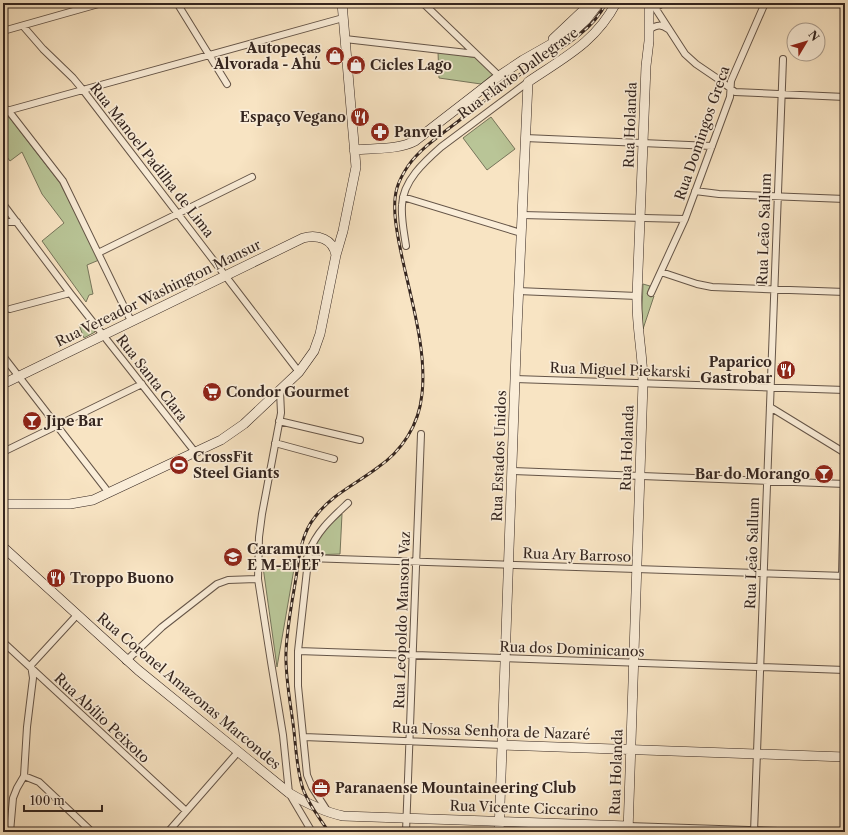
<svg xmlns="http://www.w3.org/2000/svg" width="848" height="835" font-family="'Libre Caslon Text',serif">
  <rect width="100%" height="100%" fill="#f8e4c3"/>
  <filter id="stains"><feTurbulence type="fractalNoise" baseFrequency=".005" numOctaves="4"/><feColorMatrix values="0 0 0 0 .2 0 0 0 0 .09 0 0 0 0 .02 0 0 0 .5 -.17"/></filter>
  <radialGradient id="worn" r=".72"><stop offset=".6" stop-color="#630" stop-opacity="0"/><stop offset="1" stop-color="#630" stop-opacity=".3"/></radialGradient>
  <!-- green -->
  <path fill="#b9c597" stroke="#76755b" d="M438,52L478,58L493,74L481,84L439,78Z
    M9,117L60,183L99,260L87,265L93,294L89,295L86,302L42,241L64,223L42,194L22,152L10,161L3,152V118Z
    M491,117L515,149L487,170L463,138Z
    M643,284L650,286L647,294L654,296L643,329L642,310Z
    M87,321L95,332L84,338L79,325Z
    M342,514L340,554L312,555C317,537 329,525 342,514Z
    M295,563L277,667L263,567Z"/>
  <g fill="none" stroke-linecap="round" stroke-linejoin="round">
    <!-- street casing -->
    <g stroke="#655548" stroke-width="8">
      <path id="street" d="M75,3L80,9
        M177,3L227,84
        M423,3L499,76
        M652,3L685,54L696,64L721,81L735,92L845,97
        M655,8L663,3
        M23,26L43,49L73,78L83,90L299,372
        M650,29C657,25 661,24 668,29
        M3,31L102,3
        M345,39L476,54
        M8,110L63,181L131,321
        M3,112L343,18
        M525,138L712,146
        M695,191L719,194L845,199
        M403,197L521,233
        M3,204L70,293L195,452
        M522,215L685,219
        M3,222H17
        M406,246C404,232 401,219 402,205C403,181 424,162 441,147L528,82
        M98,253L252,177
        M661,272L697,284L712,287L845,292
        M518,291L637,296
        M651,293L685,219L730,97L731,81L765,3
        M10,309L70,293
        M3,356L109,493
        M515,379L845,390
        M280,391L281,413L262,514L259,537L258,579L271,662L283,735L289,793L312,832
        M770,407L845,453
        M279,421L360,440
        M275,443L334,459
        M3,452L142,384
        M513,471L845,484
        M307,558L845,576
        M842,576L844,484
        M3,642L186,811
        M298,651L845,670
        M126,661L162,627L217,584L228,580L258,579
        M304,737L503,745
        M24,776L39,782L92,832
        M328,812L312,787L307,775L298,686V651L309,552C317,531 332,518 348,503
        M628,826L811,832
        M10,832L13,798L17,788L24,776L27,727L33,678L31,665L77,615
        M168,832L238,752
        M406,832L421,434
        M754,832L783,59"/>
    </g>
    <!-- secondary casing -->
    <g stroke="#34251f" stroke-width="10">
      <path id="secondary" d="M553,39L591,3
        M354,150C373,148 398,150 415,141L499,76L523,60L574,31L586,20L599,3
        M3,384L303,238C318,234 333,239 336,255
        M3,504H70L93,500L221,440L244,424L299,372L314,351L320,334L336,255L343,231L356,167L342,3
        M3,547L138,670L289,793C306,803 324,812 343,816L628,826
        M503,745L845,757
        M499,832L516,351L528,82C563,58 595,43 616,3
        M628,832L643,383C643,354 636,325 637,296L646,66L649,41V3"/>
    </g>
    <!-- street -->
    <use href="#street" stroke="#faedd8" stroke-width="6"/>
    <!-- secondary -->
    <use href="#secondary" stroke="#faedd8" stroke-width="9"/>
    <!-- rail casing -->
    <g stroke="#34251f" stroke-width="3">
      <path id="rail" d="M329,832C320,819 309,805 303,789C297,771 296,750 294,731C291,705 285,678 286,652C287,627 292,602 296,578C299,557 301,534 315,517C331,495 356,484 377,468C402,451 419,425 422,394C427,351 411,299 402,257C398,238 391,208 397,188C399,181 404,172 408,166C420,149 439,136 456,123C481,103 505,84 531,67C558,50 592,32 606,3"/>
    </g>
    <!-- rail -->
    <use href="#rail" stroke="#faedd8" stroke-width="1.5" stroke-dasharray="4.5" stroke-linecap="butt"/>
  </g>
  <!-- icons -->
  <defs>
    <g id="shop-disc" transform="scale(1)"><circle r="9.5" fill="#8f2418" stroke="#faedd8"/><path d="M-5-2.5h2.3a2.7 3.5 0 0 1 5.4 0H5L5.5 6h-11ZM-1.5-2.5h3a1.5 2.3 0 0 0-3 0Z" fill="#fff"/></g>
    <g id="restaurant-disc" transform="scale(1)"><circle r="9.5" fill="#8f2418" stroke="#faedd8"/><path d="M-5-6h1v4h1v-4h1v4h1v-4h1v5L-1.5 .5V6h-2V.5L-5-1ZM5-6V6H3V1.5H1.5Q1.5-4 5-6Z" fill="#fff"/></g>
    <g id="pharmacy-disc" transform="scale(1)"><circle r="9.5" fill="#8f2418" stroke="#faedd8"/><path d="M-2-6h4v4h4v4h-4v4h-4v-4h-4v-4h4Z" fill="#fff"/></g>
    <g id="supermarket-disc" transform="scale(1)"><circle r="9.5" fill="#8f2418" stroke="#faedd8"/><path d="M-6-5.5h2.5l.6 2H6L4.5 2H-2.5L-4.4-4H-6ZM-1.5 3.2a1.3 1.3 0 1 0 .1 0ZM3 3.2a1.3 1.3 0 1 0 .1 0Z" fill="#fff"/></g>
    <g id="bar-disc" transform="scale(1)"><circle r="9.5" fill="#8f2418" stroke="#faedd8"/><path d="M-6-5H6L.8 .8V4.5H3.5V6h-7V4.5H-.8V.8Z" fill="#fff"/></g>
    <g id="stadium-disc" transform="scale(1)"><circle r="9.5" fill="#8f2418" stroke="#faedd8"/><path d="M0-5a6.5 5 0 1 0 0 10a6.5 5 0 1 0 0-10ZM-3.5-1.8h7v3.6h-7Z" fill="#fff"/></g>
    <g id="school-disc" transform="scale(1)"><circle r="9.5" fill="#8f2418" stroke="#faedd8"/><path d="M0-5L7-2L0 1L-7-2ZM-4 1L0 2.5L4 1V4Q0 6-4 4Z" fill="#fff"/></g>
    <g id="office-disc" transform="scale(1)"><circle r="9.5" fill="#8f2418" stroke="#faedd8"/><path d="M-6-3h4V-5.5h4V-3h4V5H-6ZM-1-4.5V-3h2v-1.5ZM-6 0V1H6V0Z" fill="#fff"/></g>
  </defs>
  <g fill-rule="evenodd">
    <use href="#shop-disc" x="335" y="56"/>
    <use href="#shop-disc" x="356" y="65"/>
    <use href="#restaurant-disc" x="360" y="117"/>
    <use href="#pharmacy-disc" x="380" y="132"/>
    <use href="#restaurant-disc" x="786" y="370"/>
    <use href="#supermarket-disc" x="212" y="392"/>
    <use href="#bar-disc" x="32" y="421"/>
    <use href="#stadium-disc" x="179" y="465"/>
    <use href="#bar-disc" x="824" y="474"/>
    <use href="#school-disc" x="233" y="557"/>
    <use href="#restaurant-disc" x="56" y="578"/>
    <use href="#office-disc" x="321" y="788"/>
  </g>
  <g text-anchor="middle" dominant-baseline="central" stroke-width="3.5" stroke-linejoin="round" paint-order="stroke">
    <!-- poi labels -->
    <g font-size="14" font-weight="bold" fill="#34251f" stroke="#faedd8" text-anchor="start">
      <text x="321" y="48" text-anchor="end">Autopeças<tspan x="321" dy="16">Alvorada - Ahú</tspan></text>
      <text x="370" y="65">Cicles Lago</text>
      <text x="346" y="117" text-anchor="end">Espaço Vegano</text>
      <text x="394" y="132">Panvel</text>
      <text x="772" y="362" text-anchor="end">Paparico<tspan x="772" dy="16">Gastrobar</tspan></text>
      <text x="226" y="392">Condor Gourmet</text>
      <text x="46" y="421">Jipe Bar</text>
      <text x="193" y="457">CrossFit<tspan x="193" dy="16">Steel Giants</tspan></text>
      <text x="810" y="474" text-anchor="end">Bar do Morango</text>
      <text x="247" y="549">Caramuru,<tspan x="247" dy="16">E M-EI EF</tspan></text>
      <text x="70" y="578">Troppo Buono</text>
      <text x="335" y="788">Paranaense Mountaineering Club</text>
    </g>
    <!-- street labels -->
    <g font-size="14" fill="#34251f" stroke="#faedd8">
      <text transform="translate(518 73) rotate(-36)">Rua Flávio Dallegrave</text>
      <text transform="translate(630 125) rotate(-88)">Rua Holanda</text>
      <text transform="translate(702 133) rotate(-71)">Rua Domingos Greca</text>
      <text transform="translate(152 160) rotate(52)">Rua Manoel Padilha de Lima</text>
      <text transform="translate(764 229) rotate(-88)">Rua Leão Sallum</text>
      <text transform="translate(158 293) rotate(-26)">Rua Vereador Washington Mansur</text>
      <text transform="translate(620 370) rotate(2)">Rua Miguel Piekarski</text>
      <text transform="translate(152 378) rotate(52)">Rua Santa Clara</text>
      <text transform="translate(627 448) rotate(-88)">Rua Holanda</text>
      <text transform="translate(499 456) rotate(-88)">Rua Estados Unidos</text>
      <text transform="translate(752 553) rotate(-88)">Rua Leão Sallum</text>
      <text transform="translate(577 555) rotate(2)">Rua Ary Barroso</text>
      <text transform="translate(402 620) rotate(-88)">Rua Leopoldo Manson Vaz</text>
      <text transform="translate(572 649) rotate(2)">Rua dos Dominicanos</text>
      <text transform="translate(189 691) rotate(40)">Rua Coronel Amazonas Marcondes</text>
      <text transform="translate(102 718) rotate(43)">Rua Abílio Peixoto</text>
      <text transform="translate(491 731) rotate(2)">Rua Nossa Senhora de Nazaré</text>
      <text transform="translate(616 772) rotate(-88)">Rua Holanda</text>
      <text transform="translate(524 808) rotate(2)">Rua Vicente Ciccarino</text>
    </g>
  </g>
  <!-- margin -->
  <rect width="848" height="835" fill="none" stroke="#f8e4c3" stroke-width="16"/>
  <rect x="4" y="4" width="840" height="827" fill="none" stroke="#34251f" stroke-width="2"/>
  <rect x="8" y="8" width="832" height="819" fill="none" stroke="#34251f"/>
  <!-- north arrow -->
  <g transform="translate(806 42) rotate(52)"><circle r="19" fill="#faedd8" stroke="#ab9d8e"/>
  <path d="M0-3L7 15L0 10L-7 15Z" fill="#8f2418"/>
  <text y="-6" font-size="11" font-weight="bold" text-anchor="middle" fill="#34251f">N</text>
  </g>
  <!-- scale -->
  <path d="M24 805v6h78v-6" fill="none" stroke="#34251f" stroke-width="2"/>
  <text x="30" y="805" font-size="12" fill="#34251f" stroke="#faedd8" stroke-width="3" paint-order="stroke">100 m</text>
  <rect width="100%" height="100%" filter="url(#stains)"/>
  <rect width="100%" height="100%" fill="url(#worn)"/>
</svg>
